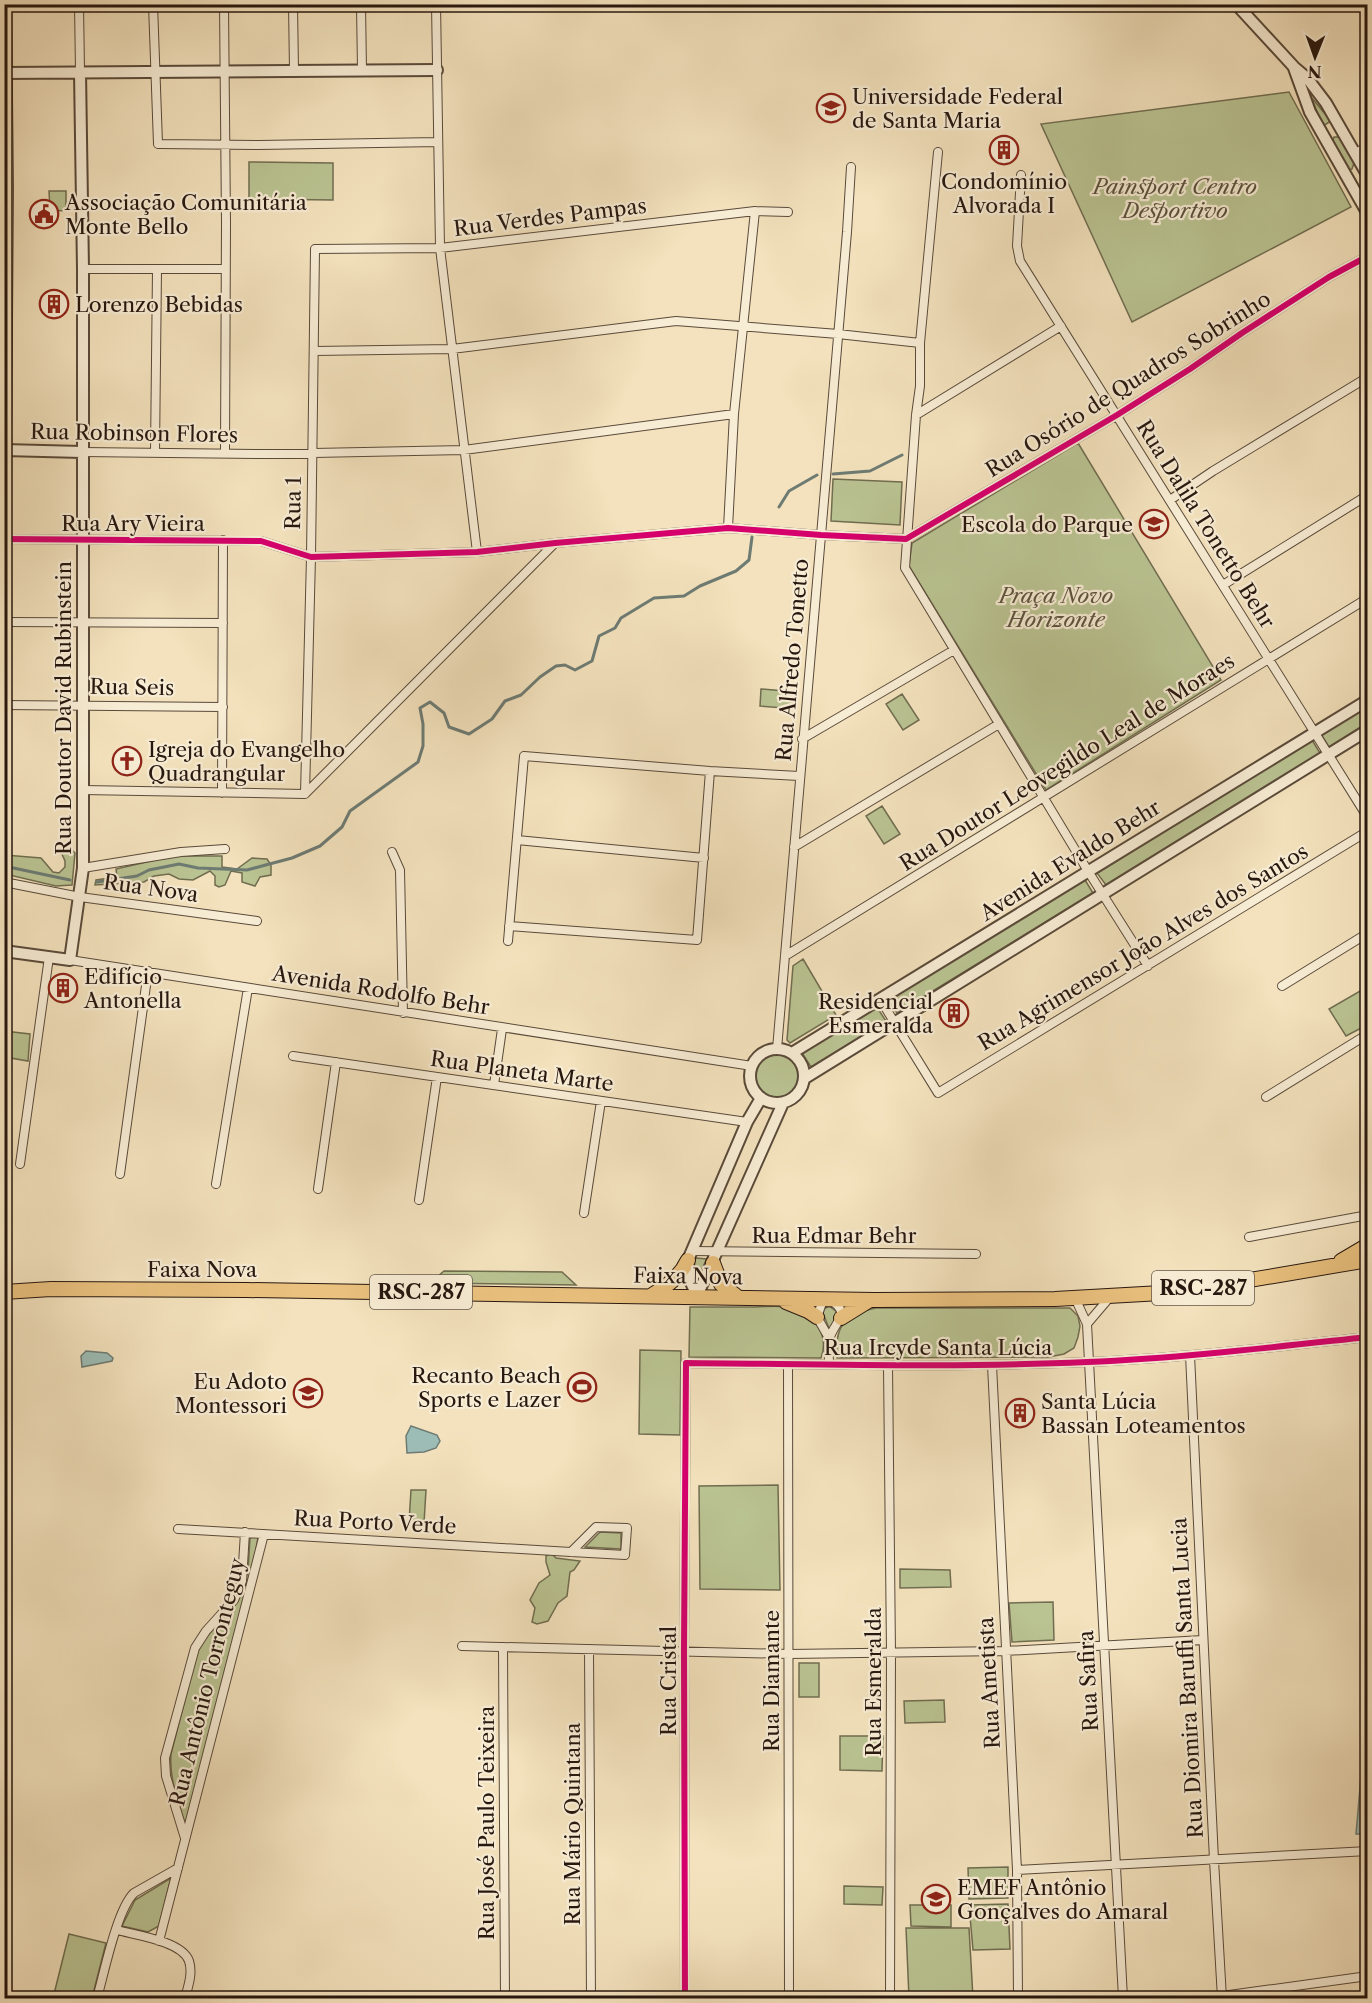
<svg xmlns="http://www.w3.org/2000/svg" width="1372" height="2003" font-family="'Libre Caslon Text',serif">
  <rect width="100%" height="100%" fill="#f3e2bd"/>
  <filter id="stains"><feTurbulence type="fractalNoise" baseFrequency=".00333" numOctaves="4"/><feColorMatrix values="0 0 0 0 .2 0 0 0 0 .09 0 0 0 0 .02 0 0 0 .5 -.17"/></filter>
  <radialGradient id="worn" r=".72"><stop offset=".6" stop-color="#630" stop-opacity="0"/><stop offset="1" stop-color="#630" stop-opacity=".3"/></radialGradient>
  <!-- green -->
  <path fill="#bac392" stroke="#706d50" stroke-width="1.5" d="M1289,92L1351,207L1132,322L1041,124Z
    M1311,97L1331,121L1323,126Z
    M1334,137H1340L1354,163L1352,169L1349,170L1332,143Z
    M249,162L333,163V200L249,199Z
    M49,191H66V211L50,210Z
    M1078,443L1221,680L1046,790L909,566L912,543Z
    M833,479L902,482L900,525L831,521Z
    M761,689L797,692L796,709L760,706Z
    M902,694L919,720L903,730L886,704Z
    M1367,705V723L1329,747L1321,734Z
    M1312,740L1320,753L1106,885L1097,873Z
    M882,806L900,834L884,844L866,816Z
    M72,850L75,853L72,885L56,886L5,874V855L41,858L53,872L59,873L65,867V861L61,852Z
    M173,856H222V867L237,869L252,858L267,859L271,865V875L260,877L255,886L242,882V873L231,871L225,885L219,887L215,885V876L210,871L193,880L179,879L169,874L154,876L144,882L95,885L96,880L117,877L116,869Z
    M1085,880L1093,893L897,1013L887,1000Z
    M803,959L836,1015L790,1043L787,1040L793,966Z
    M1367,987V1025L1346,1036L1329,1009Z
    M876,1006L886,1021L811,1067L802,1053Z
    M4,1031L30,1034L28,1061L5,1057Z
    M756 1076a21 21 0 1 1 42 0a21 21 0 1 1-42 0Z
    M696,1258L707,1259L708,1263L697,1285H695C694,1276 691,1265 696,1258Z
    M444,1271L562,1272L576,1285L430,1283Z
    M829,1306L837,1312V1318L830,1331L823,1313L824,1309Z
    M690,1307C712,1307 734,1307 756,1307C764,1307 775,1305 784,1307C809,1311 831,1331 821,1358L689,1357Z
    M876,1308H1070L1078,1316L1080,1326L1078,1337L1074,1348L1064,1354L1049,1357L837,1358C834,1326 845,1314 876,1308Z
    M640,1350L681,1351L680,1435L639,1434Z
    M778,1485L780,1590L700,1589L699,1486Z
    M411,1490H426L424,1523L409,1522Z
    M600,1532L621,1533V1549L585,1547Z
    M255,1536L258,1537L253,1568L185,1825C178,1801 169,1778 171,1754L197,1653L206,1637L233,1609L243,1589L248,1571L250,1538Z
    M551,1553L556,1558L580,1561L574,1570L570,1572L567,1596L558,1603L548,1621L537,1624L532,1622L535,1608L530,1600L539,1583L550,1575L546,1562V1556Z
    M900,1569L950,1570L951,1587L900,1588Z
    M1053,1602L1054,1640L1012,1642L1009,1603Z
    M799,1663H819V1697H799Z
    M944,1700L945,1722L905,1723L904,1701Z
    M840,1736H883L882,1771L840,1770Z
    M1008,1867V1898L969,1899L968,1868Z
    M171,1878L159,1926L148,1932L122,1926L135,1900Z
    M844,1886L883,1887L882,1905L844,1904Z
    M1008,1904L1010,1949L973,1950L969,1905Z
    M910,1905H951V1927L911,1926Z
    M906,1928H969L973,1998H909Z
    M69,1934L106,1943L92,1998H53Z"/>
  <!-- water -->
  <path fill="#9cbdb6" stroke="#6d7b73" stroke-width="1.5" d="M86,1351L107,1353L113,1358L112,1361L82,1367L81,1356Z
    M411,1426L437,1435L440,1441L436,1448L424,1452L407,1453L406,1436Z
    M1363,1754H1367V1834H1356Z"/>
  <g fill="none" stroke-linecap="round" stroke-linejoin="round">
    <!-- stream -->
    <path stroke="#6d7b73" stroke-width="3" d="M833,474L870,471L902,455
      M779,507L789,491L817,475
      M4,866L70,880
      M97,882L137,876L149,870L179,864L198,868L247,870L292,858L320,846L342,827L350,811L418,762L423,746V724L420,708L430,702L444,713L449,727L469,734L492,719L505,701L521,695L540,677L556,666L565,665L575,670L592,661L599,636L615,628L621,618L654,598L684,596L700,586L736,571L749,560L752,537"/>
    <!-- minor casing -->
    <g stroke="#5a4a3a" stroke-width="10">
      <path id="minor" d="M79,4L80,72
        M153,4L158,144L259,145L438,142
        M224,4L226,223L225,453
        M293,4L294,71
        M361,4L362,71
        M436,4L440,248L477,552
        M938,152L920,343V386L916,415L905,568L1088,871L1148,966
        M1355,153L1368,147
        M1021,175L1017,246L1020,261L1368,818
        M83,269H225
        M314,351L452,349L676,321L838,334L920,343
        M916,415L1061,326
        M7,450L9,188L7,4
        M82,452L263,454L464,450L734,414
        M155,452L157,269
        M1170,500L1213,471L1368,377
        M728,528L734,414L755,211
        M4,539L261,541L311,557L477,552L555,543L728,528L821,535L906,539L1117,415L1190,369L1242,333L1329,277L1368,256
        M1223,585L1368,495
        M4,622L223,623
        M4,705L223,707
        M802,739L954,650
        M83,790L305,794L555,543
        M222,793L223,540
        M305,794L311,557L315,249L440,248L755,211L788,212
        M517,840L704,858
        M794,847L999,724
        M392,852L400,870L403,1013
        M83,868L181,852L225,849
        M4,882L80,897L257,921
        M509,926L697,940L710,771
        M508,941L524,756L710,771L799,776
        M785,956L1368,598
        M70,960L752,1066
        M1282,986L1368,933
        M880,999L938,1093L1368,831
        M777,1049L847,232L851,167
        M293,1056L747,1122
        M494,1085L502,1029
        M1266,1097L1368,1034
        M20,1164L49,957
        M120,1174L148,971
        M216,1184L248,988
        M318,1189L336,1062
        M419,1200L437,1077
        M584,1213L601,1101
        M1249,1237L1368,1215
        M692,1251L976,1254
        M1075,1298L1087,1324L1123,1998
        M1087,1324L1110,1297
        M1190,1355L1214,1860L1222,1998
        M788,1364L789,1998
        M829,1364C829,1356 828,1347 829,1340C833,1322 854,1314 829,1299L822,1303L817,1317L829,1338
        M888,1365L891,1653L890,1998
        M992,1365L1017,1870L1018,1998
        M178,1529L571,1552L625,1555L627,1528L596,1527L571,1552
        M462,1646L789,1654L1005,1651L1203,1640
        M503,1647L505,1998
        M589,1649L591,1998
        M185,1838L166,1776L165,1758L195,1648L206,1631L234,1600L242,1581L245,1532
        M1017,1870L1368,1851
        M117,1930C135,1935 182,1941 189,1961C193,1973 188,1987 185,1998
        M159,1941L264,1534
        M1222,1996L1368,1976
        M97,1998C104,1974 117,1909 134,1893L178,1868
        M685,1998L684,1651L686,1363C820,1364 953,1368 1087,1362C1180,1358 1274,1347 1368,1337"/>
    </g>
    <!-- tertiary casing -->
    <g stroke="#5a4a3a" stroke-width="14">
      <path id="tertiary" d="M1236,4L1294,67L1307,78L1326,103L1368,176
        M1294,68L1310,112L1368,214
        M4,73L437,70
        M4,450L82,452
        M4,951L70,960L83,868V269L80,72
        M750 1076a27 27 0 1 1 54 0a27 27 0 1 1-54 0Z
        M792,1053L1368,700
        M805,1078L1368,730
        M697,1296L689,1278L688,1260L747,1122L761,1098
        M697,1296L783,1103"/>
    </g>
    <!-- trunk casing -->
    <g stroke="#27170f" stroke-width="16">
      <path id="trunk" d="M1341,1261L1368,1245
        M713,1263L721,1284L739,1298
        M4,1292L51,1289L247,1290L875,1300L1055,1299L1179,1292L1368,1260
        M652,1295C667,1286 680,1277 688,1260
        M786,1302L808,1311L817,1317
        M841,1318L870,1300"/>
    </g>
    <!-- minor -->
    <use href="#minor" stroke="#f7ecd4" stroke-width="8"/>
    <!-- tertiary -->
    <use href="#tertiary" stroke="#f7ecd4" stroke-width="10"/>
    <!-- trunk -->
    <use href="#trunk" stroke="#eac17e" stroke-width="14"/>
    <!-- cycleway casing -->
    <g stroke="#f7ecd4" stroke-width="10">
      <path id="cycleway" d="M4,539L261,541L311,557L477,552L555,543L728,528L821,535L906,539L1117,415L1190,369L1242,333L1329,277L1368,256
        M685,1998L684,1651L686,1363C820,1364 953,1368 1087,1362C1180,1358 1274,1347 1368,1337"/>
    </g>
    <!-- cycleway -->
    <use href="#cycleway" stroke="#d6006c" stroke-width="6"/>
  </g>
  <!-- icons -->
  <defs>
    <g id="university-ring" transform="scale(1.5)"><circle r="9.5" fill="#f7ecd4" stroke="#8f2418" stroke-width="1.5"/><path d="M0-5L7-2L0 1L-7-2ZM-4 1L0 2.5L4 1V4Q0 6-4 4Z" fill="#8f2418"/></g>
    <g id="building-ring" transform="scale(1.5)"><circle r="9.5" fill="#f7ecd4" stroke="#8f2418" stroke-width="1.5"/><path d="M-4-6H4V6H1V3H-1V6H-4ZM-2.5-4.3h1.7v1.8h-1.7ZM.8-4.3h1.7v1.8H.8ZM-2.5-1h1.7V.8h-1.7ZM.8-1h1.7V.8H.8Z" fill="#8f2418"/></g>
    <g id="civic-ring" transform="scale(1.5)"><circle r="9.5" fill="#f7ecd4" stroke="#8f2418" stroke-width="1.5"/><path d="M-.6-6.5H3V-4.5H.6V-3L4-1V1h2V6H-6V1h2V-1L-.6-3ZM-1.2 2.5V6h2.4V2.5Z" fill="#8f2418"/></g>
    <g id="school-ring" transform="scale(1.5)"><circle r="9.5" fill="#f7ecd4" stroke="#8f2418" stroke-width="1.5"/><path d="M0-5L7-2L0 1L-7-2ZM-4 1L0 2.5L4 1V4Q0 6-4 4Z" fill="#8f2418"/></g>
    <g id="church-ring" transform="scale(1.5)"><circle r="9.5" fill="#f7ecd4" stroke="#8f2418" stroke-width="1.5"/><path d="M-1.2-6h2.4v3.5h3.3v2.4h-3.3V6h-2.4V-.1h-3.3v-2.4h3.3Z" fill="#8f2418"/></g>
    <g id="stadium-ring" transform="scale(1.5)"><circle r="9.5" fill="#f7ecd4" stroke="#8f2418" stroke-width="1.5"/><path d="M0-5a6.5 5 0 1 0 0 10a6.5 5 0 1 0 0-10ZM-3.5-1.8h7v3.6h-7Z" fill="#8f2418"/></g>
  </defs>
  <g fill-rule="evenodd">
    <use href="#university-ring" x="831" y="108"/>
    <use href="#building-ring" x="1004" y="150"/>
    <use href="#civic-ring" x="44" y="214"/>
    <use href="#building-ring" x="54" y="304"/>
    <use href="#school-ring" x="1154" y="524"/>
    <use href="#church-ring" x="127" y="761"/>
    <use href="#building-ring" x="63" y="988"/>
    <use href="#building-ring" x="954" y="1013"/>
    <use href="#stadium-ring" x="582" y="1387"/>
    <use href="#school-ring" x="308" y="1393"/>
    <use href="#building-ring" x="1020" y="1413"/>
    <use href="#school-ring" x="936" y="1899"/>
  </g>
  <g text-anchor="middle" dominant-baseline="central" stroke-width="4.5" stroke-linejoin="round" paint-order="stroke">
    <!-- shield labels -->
    <g fill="#f7ecd4" stroke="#65574a" stroke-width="1.5">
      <rect x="1152" y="1271" width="102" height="34" rx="4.5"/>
      <rect x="370" y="1275" width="102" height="34" rx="4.5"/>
    </g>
    <g font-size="20" font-weight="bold" fill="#27170f">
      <text x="1203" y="1288">RSC-287</text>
      <text x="421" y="1292">RSC-287</text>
    </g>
    <!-- poi labels -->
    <g font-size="21" fill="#27170f" stroke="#f7ecd4" text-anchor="start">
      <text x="852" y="96">Universidade Federal<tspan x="852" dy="24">de Santa Maria</tspan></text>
      <text x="1004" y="181" text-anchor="middle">Condomínio<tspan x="1004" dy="24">Alvorada I</tspan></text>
      <text x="65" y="202">Associação Comunitária<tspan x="65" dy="24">Monte Bello</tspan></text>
      <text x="75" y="304">Lorenzo Bebidas</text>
      <text x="1133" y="524" text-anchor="end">Escola do Parque</text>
      <text x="148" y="749">Igreja do Evangelho<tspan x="148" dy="24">Quadrangular</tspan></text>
      <text x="84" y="976">Edifício<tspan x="84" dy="24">Antonella</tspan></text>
      <text x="933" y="1001" text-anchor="end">Residencial<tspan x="933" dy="24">Esmeralda</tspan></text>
      <text x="561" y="1375" text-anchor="end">Recanto Beach<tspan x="561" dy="24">Sports e Lazer</tspan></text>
      <text x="287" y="1381" text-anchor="end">Eu Adoto<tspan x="287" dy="24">Montessori</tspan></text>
      <text x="1041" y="1401">Santa Lúcia<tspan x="1041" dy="24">Bassan Loteamentos</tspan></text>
      <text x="957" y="1887">EMEF Antônio<tspan x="957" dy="24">Gonçalves do Amaral</tspan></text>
    </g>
    <!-- park labels -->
    <g font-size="21" font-style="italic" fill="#5a533d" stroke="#f7ecd4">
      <text x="1175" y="186">Painsport Centro<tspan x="1175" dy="24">Desportivo</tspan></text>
      <text x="1056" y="595">Praça Novo<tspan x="1056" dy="24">Horizonte</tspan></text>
    </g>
    <!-- street labels -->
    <g font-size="21" fill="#27170f" stroke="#f7ecd4">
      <text transform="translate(550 217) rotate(-7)">Rua Verdes Pampas</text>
      <text transform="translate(1128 384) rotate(-32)">Rua Osório de Quadros Sobrinho</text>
      <text transform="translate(134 433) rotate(1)">Rua Robinson Flores</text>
      <text transform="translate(293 503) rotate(-89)">Rua 1</text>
      <text x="133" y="523">Rua Ary Vieira</text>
      <text transform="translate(1206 524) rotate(58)">Rua Dalila Tonetto Behr</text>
      <text transform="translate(792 660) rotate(-85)">Rua Alfredo Tonetto</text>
      <text transform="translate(132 687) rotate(1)">Rua Seis</text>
      <text transform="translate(63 708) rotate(-90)">Rua Doutor David Rubinstein</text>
      <text transform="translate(1067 762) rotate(-32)">Rua Doutor Leovegildo Leal de Moraes</text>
      <text transform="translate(1070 860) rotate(-32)">Avenida Evaldo Behr</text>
      <text transform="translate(151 888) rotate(8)">Rua Nova</text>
      <text transform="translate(1143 947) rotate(-31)">Rua Agrimensor João Alves dos Santos</text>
      <text transform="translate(381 990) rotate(9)">Avenida Rodolfo Behr</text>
      <text transform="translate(522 1071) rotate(8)">Rua Planeta Marte</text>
      <text x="834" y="1235">Rua Edmar Behr</text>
      <text x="202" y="1269">Faixa Nova</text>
      <text transform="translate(688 1276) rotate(1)">Faixa Nova</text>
      <text x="938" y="1347">Rua Ircyde Santa Lúcia</text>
      <text transform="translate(375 1522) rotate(3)">Rua Porto Verde</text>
      <text transform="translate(1187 1678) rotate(-93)">Rua Diomira Baruffi Santa Lucia</text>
      <text transform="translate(668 1681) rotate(-90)">Rua Cristal</text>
      <text transform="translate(771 1681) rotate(-90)">Rua Diamante</text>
      <text transform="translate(1088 1681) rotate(-93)">Rua Safira</text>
      <text transform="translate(207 1682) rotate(-76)">Rua Antônio Torronteguy</text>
      <text transform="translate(873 1682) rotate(-90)">Rua Esmeralda</text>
      <text transform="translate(989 1683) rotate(-93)">Rua Ametista</text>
      <text transform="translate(486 1823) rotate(-90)">Rua José Paulo Teixeira</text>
      <text transform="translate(572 1824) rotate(-90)">Rua Mário Quintana</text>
    </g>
  </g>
  <!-- margin -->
  <rect width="1372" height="2003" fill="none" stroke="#f3e2bd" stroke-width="24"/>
  <rect x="6" y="6" width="1360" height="1991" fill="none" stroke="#27170f" stroke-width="3"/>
  <rect x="12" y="12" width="1348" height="1979" fill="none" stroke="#27170f" stroke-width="1.5"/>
  <!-- north arrow -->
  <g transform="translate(1315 57) rotate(181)" stroke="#f7ecd4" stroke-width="4.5" paint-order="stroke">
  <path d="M0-4.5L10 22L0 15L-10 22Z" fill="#27170f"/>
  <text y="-9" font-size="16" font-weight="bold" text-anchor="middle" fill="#27170f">N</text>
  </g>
  <rect width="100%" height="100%" filter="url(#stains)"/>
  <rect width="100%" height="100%" fill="url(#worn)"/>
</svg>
